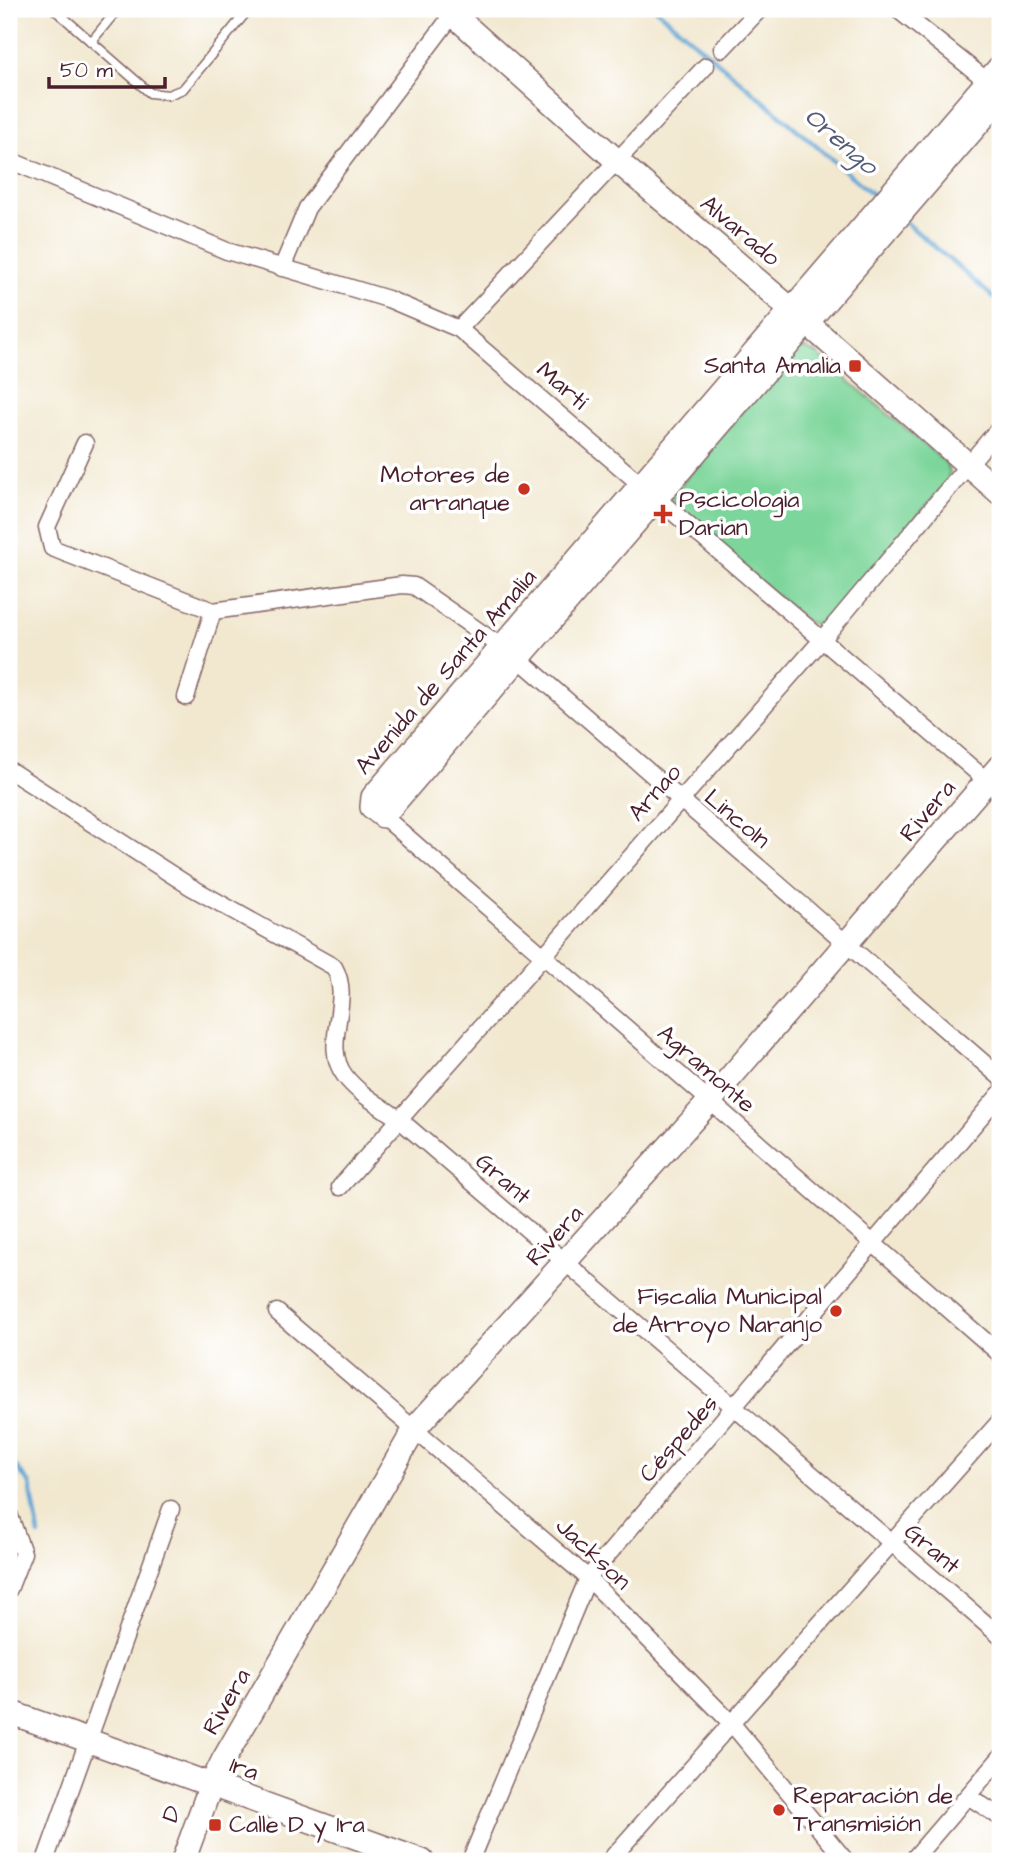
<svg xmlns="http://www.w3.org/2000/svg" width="1009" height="1870" font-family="'Architects Daughter',sans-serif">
  <rect width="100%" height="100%" fill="#fff"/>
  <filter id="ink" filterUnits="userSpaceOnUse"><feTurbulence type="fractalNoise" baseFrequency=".0143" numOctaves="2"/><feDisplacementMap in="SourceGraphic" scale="14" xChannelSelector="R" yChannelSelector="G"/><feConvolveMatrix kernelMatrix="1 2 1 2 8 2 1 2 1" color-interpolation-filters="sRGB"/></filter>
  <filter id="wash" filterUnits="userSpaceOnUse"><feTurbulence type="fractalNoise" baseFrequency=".00686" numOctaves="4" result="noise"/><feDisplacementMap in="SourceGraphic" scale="28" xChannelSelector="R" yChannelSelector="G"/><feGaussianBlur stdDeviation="1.57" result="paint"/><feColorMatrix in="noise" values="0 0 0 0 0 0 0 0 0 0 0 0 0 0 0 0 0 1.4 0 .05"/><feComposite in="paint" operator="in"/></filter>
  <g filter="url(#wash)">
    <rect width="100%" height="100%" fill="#f2e8d0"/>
    <!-- green -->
    <path fill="#7cd59a" stroke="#637a62" stroke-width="2" d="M804,348L816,353L945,462L950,471L947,482L823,626L807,622L675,509L671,497L791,352Z"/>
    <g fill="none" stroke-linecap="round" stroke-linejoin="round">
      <!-- stream -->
      <path stroke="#5da5d4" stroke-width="4.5" d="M656,9L877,198
        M903,220L1000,303
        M9,1458L30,1484L39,1535"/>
    </g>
  </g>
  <g filter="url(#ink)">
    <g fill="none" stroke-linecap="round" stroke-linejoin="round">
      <!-- lane casing -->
      <g stroke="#856565" stroke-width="11">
        <path id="lane" d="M54,9L150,93L168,95L183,89L249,9
          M91,42L118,9"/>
      </g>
      <!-- street casing -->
      <g stroke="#856565" stroke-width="19">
        <path id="street" d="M897,9L996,88
          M722,49L760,9
          M9,160L227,251L388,299L459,329L1000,792
          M282,268L307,208L453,14
          M459,329L706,66
          M85,443L47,527L52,548L213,611L402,585L414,586L519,659L1000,1077
          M186,697L213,611
          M9,770L191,887L334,967C354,1002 320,1044 345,1076C358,1094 383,1107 400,1120L1000,1636
          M383,816L1000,1354
          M340,1187L821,641L1000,427
          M277,1312L588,1578L733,1725L846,1861
          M9,1514L23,1553L9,1589
          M968,1796L1000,1817
          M45,1861L171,1509
          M470,1861L588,1578L1000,1094
          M609,1861L1000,1421
          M912,1861L1000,1758"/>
      </g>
      <!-- secondary casing -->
      <g stroke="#856565" stroke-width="26">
        <path id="secondary" d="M447,9L616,160L806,322L1000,493
          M1000,67L373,797L372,807L383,816L1000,98
          M9,1712L422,1861
          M183,1861L211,1785L224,1759L416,1427L709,1102L1000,766"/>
      </g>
      <!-- lane -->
      <use href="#lane" stroke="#fff" stroke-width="8"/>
      <!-- street -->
      <use href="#street" stroke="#fff" stroke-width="16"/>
      <!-- secondary -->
      <use href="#secondary" stroke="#fff" stroke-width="23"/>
    </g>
  </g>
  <!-- markers -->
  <g fill="#c8321e" stroke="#fff" stroke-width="2.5">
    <rect x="848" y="359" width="14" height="14" rx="3.5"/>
    <circle cx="524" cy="489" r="7"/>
    <path d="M659.5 503.5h7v7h7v7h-7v7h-7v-7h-7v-7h7z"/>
    <circle cx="836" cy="1311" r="7"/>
    <circle cx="779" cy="1810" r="7"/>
    <rect x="208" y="1818" width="14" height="14" rx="3.5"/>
  </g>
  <g text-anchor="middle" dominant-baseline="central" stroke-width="7" stroke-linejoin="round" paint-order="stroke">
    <!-- street labels -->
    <g font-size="24" fill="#4a1f2b" stroke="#fff">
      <text transform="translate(740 231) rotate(40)">Alvarado</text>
      <text transform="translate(562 386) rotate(41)">Martí</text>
      <text transform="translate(446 672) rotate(-49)">Avenida de Santa Amalia</text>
      <text transform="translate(655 793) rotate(-49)">Arnao</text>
      <text transform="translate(928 811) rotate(-50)">Rivera</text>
      <text transform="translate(737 819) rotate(40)">Lincoln</text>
      <text transform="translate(706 1069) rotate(41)">Agramonte</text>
      <text transform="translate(503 1179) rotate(41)">Grant</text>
      <text transform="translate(555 1236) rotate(-48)">Rivera</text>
      <text transform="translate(679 1439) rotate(-49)">Céspedes</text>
      <text transform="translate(932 1549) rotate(40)">Grant</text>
      <text transform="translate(593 1554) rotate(43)">Jackson</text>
      <text transform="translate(227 1702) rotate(-60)">Rivera</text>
      <text transform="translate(244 1769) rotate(20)">1ra</text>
      <text transform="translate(172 1814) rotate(-70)">D</text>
    </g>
    <!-- poi labels -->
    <g font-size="24" fill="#4a1f2b" stroke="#fff" text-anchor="end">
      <text x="841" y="366">Santa Amalia</text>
      <text x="510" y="475">Motores de<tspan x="510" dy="28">arranque</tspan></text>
      <text x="679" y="500" text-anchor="start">Pscicologia<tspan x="679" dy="28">Darian</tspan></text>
      <text x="822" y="1297">Fiscalía Municipal<tspan x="822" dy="28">de Arroyo Naranjo</tspan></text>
      <text x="793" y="1796" text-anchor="start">Reparación de<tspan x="793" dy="28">Transmisión</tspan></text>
      <text x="229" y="1825" text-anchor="start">Calle D y 1ra</text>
    </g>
    <!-- water labels -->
    <g font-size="26" font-style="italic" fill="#535b77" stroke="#fff">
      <text transform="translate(841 141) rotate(41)">Orengo</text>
    </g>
  </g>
  <!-- margin -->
  <rect width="1009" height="1870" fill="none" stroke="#fff" stroke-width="35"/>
  <!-- scale -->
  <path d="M49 77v10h116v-10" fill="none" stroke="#4a1f2b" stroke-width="3.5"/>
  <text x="60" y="77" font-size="21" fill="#4a1f2b" stroke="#ffffff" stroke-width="5" paint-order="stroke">50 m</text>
</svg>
